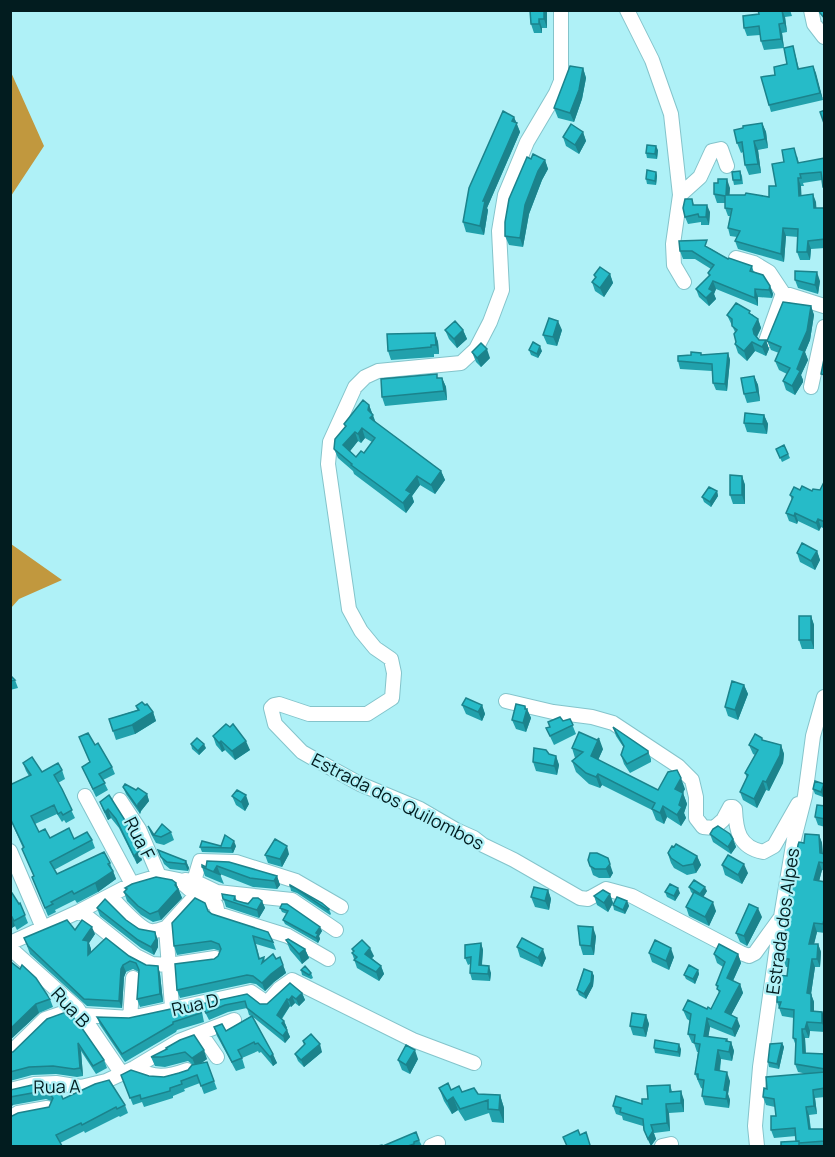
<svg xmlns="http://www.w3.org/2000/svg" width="835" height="1157" font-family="Manrope,sans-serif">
  <rect width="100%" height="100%" fill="#aff1f7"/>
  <!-- forest -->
  <path fill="#c1983e" d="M10,70L44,146L11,196H10Z
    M11,544L62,580L19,599L11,608Z"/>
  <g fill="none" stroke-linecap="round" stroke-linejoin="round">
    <!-- minor casing -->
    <g stroke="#84c4cb" stroke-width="16">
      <path id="minor" d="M561,10V81L556,93L527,142L505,195L499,231L502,290L490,322L476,349L461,363L378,371L365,377L355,387L330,442L328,464L349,609L361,631L375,648L391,659L394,673L392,698L367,714H309L279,704L274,705L271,708L275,724L302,752L318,761L360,784L420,809L456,830L474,838L483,845L514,860L580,898L588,899L606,889L632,896L741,953L749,956L755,953L781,917
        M627,10L652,60L671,114L680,195L673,244L674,265L684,282
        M811,10L814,24L824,37
        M680,195L700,177L712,151L721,149L727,166
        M736,258L754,263L769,272L783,293L824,306
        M766,341L783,293
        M811,387L824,327
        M506,701L553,712L592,717L613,723L678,766L692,780L696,797V818L703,827L714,828L723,820L730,807H733L735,809C736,831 739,847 763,852L774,846L798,804
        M85,796L132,884
        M120,800L139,829L159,876
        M10,851L43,928
        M185,880L194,881L217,892L292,900L336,930
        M194,881L200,861L236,862L296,881L341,907
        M110,896C118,904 140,930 151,931C155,932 161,929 166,928
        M80,911L136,956L152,964L169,965L215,958
        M10,943L80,911L132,884L159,876L179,880L196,895L216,905L218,914L288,936L328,959
        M10,948L77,1008L122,1074
        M172,1007L166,928L196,895
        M83,1015L130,1018L251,992L267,1003L279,989L292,980L413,1040L474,1063
        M130,1018L133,978
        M201,1034L217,1057
        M10,1053L45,1019L77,1008
        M134,1068C155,1078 165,1078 187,1070
        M10,1090L34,1084L56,1083L81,1087L106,1081L134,1068L179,1041L234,1020
        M10,1118L18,1113L47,1108
        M431,1146L438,1143
        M662,1146L671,1144
        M757,1146L755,1126L760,1067L781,917L794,839L805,796L813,736L824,697"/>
    </g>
    <!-- minor -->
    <use href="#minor" stroke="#fff" stroke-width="14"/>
  </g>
  <!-- wall -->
  <path fill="#21a1ac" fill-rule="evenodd" d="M530,10H547V28H542V33H534L531,24Z
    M758,10H790L792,16L785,17L787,32L782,33L784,48L764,50L761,41L760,35L747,36L744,28L759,14Z
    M793,46L799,69L813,66L823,100L771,112L769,105L775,75L787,64Z
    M583,68L586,78L582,99L574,122L558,118L554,108Z
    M514,117L520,132L487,208L488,210L484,235L466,232L463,222Z
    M762,123L766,132L768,148L758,150L761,173L749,175L745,165L743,152L741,153L737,143Z
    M583,132L586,141L579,154L566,146L563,137Z
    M658,150L657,159L647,158L646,153Z
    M797,156L799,163L825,158V192L822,180L803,183L804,186H801V196L816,202V208H825V248L811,249L810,260H800L797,252L798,237L786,236L784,262L738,249L735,241L737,237L730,236L728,228L730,216H728L725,208V203H717L714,194L718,183L730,188L729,195L769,197L776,186L784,162Z
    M531,159L545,160L548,169L542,180L529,214L523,247L509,245L505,236Z
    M740,171L742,176L743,184L734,185L733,180Z
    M656,172L657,176L656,185L647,184L646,179Z
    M692,199L694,205L710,212L709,225H701V222L688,224L685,217Z
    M710,248L728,259L752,266L754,273L770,286L773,294L772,298L758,297V306L716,289L714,294L716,299L709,306L699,297L696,289L709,276L708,273L711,269L695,259H683L680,251Z
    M610,274L613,283L604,297L595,291L592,282L595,278L594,275Z
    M795,280L820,281L818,294L798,288Z
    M811,306L814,315L810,340L805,352L808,360L801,375L803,380V382L795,395L786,390L783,381L787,374L779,370L775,361L779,353L771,350L767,341Z
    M752,314L758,319L761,328L757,337L759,340H766L769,349L766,356L755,351L747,361L738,353L735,344L736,342L735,332L727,315Z
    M445,330H463L467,339L457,348L449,339Z
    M562,330L557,346L547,344L543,335Z
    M435,333L438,342L439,354H434V357L391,360L388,351Z
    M529,350L542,351L538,358L531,355Z
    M472,352L490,358L481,367L476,362Z
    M728,353L730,360L727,391L716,390L713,383L712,371L680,369L678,361L702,355Z
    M754,376L758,385L760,401L747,403L744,394Z
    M438,378H442L446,387L447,400L385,406L382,397Z
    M369,405L376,423L441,471L445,480L435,494L420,485L412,496L414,502L406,513L354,474L353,471L338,458L334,449L345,427L344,424ZM365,438L372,442L364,453L356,457L350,451L358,441L361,443Z
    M764,415L768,424L767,434L747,432L744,423Z
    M784,445L790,458L782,462L776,449Z
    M742,476L745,485V504H733L730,495Z
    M825,480V529L821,527L819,531L798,521L797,524L789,521L786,513L792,500L790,495L800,490L812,491L820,490Z
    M717,491L718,496L711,507L704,502L702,497Z
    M817,551L820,560L815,570L800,562L797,553Z
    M811,616L814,625V649H802L799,640Z
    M10,675L15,680L18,688L10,690Z
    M744,685L748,694L738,720L728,716L725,707Z
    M462,705H482L485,714L482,721L466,714Z
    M136,706L153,712L156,721L135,734L116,740L109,719L137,710Z
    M526,709H527L531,718L526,732L516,729L512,720Z
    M570,719L576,734L554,745L546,728Z
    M230,727L250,750L235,760L225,750L222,752L216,745L213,736Z
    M613,727L648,751L651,759V762L630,773L624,764L621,755L624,748L616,736Z
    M79,737L95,745L112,767L115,774L103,780L108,790L96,797L82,767L90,762Z
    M763,740L781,745L784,754L783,763L769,791L766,790L757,808L743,800L740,792L747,778L745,773L755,755L753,754L749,745Z
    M191,744L206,748L199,755L192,749Z
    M572,748L603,749L598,760L658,790L685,789L683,793L687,804L684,813L686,818L681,826L667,817L664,824L656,820L652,810L602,785L600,788L589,784L576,772L572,761L575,758Z
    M549,754L556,756L559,765L557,775L536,771L533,762Z
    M23,763L42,772L62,770L65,779L58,783L75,818L66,823L64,820L62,822L57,814L35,824L39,832L50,838L92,840L95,848L54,870L57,874L110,863L116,879L98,892L77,903L75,900L55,910L56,912L48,916L32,877L34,876L22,849L23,848L10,819V780L12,784L29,776L26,771Z
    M824,784L825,791L823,797L815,794L813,789Z
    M123,787L136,790L147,794L149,801L141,811L140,814L126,794Z
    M109,795L142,860L137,864L119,828L111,818L108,820L103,810L100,802Z
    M232,796L249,804L245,811L236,805Z
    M825,806V827L818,825L815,817Z
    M148,826L154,835L171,832L174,840L164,845L156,843L151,834Z
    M710,834L733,839L736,847L731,854L713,842Z
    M819,835L822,843L823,854H825V871L822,870L819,881L825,882V933L817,932L814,944H818L821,952L820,967H815L811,994L814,1002V1011L822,1012L825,1017V1032L810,1031L809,1038H805L806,1053L825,1054V1097L815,1098L817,1114L809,1115L811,1129H825V1146H781L796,1141V1136L774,1138L771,1130L776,1116L775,1107L766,1105L763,1097L767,1089L807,1074L798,1072L795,1064L796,1046L793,1038L794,1018L782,1016L777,1002L787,976L788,967H786L783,958L804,843Z
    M221,846H236L233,853L202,852L200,847Z
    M674,847L697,856L701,865L696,873L687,875L674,868L671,863L668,854Z
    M158,850L186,861L189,868L188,871L170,869L164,864Z
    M590,853L613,873L610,878H599L593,875L590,866Z
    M289,854L282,867L268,863L265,855Z
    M207,861L277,876L280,885L277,889L253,887L220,874L224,884L205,876L202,867H206Z
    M722,865L748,873L742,884L725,875Z
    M176,883L182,898L161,920L153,922L141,915L127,901L124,892L126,890L125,888Z
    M290,885L329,909L331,914L330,915L297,893L291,891L290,886Z
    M689,887L707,891L703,897L716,911L709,926L689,916L686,907L693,894L691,892Z
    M548,890L551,899L549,910L535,907L531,897Z
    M665,892L680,893L675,901L667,897Z
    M10,894L19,904L20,903L28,923L17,930L15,926L10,929Z
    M222,894L235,896L237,901L248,904L262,901L265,908L259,918L226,907Z
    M610,894L613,903L608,912L597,905L594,896Z
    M627,901L629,906L625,914L614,910L613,905Z
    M287,904L322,931L319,936L320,939L318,943L285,924L283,920L287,914L282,912L280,908Z
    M97,908L126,920L139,929L158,940V947L154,955L141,948L100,916Z
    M208,911L212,914L273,942L276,950L256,944L260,959L264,957L265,961L276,959L283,965L286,973L274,982L265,991L256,984L250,983L180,998L177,990L214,959L218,956L220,951L214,949L177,955L174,946Z
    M762,917L747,946L740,942L736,933Z
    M75,930L95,934L89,943L91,949V952L129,956L146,965L158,966L160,974L163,1002L140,1007L137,999L139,972L133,969L126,972L124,977L122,1008L87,1006L30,954L24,938Z
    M596,936L594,955H583L580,945Z
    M286,940L305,949L309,958L302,964L290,950Z
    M481,943L483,950L482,965L491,973L490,981L472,980L470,973V964L468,965L465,958Z
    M517,947L546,958L542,967L520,957Z
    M352,949L374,956L372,958L381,966L384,974L379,981L357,968L352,953L353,952Z
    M649,953L674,957L669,970L652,962Z
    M714,954H738L741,963L733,981L740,984L743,993L731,1015L740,1026L735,1037L710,1027L708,1037L731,1042L734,1051L732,1061L721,1059L720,1071L730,1081L728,1094L730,1100L729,1108L705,1105L702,1096L703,1089L701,1088L695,1074L698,1052H697L694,1043H692L688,1034L690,1021L687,1019L683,1010L711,1009L719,993L716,985L723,967L717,963Z
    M11,962L50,999L53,1007L39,1013L10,1040Z
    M301,970L311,973L313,978L311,979L302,975Z
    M698,970L699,974L695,984L686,979L684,975Z
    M592,972L594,976L593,986L586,999L579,995L577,990Z
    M302,993L305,1000L299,1006L295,1003L291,1007L290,1006L282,1019L284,1021L287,1028H286L290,1037L285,1043L253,1017L277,1063L273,1066L261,1052L259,1053L258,1051L242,1058L245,1068L236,1071L217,1036L214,1027L226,1031L251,1016L249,1015L247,1008L228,1012L209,1020L201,1004L247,994L260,1004H267Z
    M202,1012L204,1022L177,1030L176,1032L125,1062L100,1025L97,1017L129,1018Z
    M646,1015L649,1024L646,1037L633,1035L630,1026Z
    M47,1019L104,1060L107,1068L96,1074L81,1051L83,1076L77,1077L56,1074L32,1075L10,1081V1052H13Z
    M180,1040L207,1059L201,1063L207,1062L217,1089L204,1094L200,1083L184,1089L185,1091L173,1096V1098L144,1107L142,1102L133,1105L121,1075L164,1077L188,1070L193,1065L188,1061L165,1067L155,1066L151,1057L167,1049Z
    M303,1041L322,1052L304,1067L298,1061L295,1054L304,1045Z
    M782,1043L784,1047L779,1069L769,1067L768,1062Z
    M654,1048L681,1049L680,1057L655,1053Z
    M418,1059L410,1074L402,1070L398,1060Z
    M58,1085L63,1099L125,1105L128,1113L120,1117L119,1116L85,1133L84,1131L60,1143L10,1146L49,1107L51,1101L46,1099L13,1105L10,1107V1090Z
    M670,1085L672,1091L684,1100V1112L669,1113L670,1131L654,1133L656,1139L651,1146L647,1138L643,1126L623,1120L622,1116L616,1114L613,1106L642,1104Z
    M439,1088L478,1094L500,1095L504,1108V1123L492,1122L489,1113L465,1121L458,1110L452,1114L444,1101Z
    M419,1140L422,1146H378H383Z"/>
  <!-- shaded-wall -->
  <path fill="#1b838c" d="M544,10H547V28L544,19Z
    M782,10L785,17L787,32L784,23Z
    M539,19L542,28V33L539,24Z
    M779,24L782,33L784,48L781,39Z
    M813,66L816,73L823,100L820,93Z
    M583,68L586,78L582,99L574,122L570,113Z
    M514,117L520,132L487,208L488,210L484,235L480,226L483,201Z
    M762,123L766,132L768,148L765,139Z
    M583,132L586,141L579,154L575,145Z
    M754,141L758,150L761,173L758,164Z
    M656,146L658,150L657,159L655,154Z
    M545,160L548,169L542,180L529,214L523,247L520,238L525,205L538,171Z
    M656,172L657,176L656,185L655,181Z
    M798,178L801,186L802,204L799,196Z
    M727,179L730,188L729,203L726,195Z
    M813,194L816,202L817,216L814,208Z
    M707,205L710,212L709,225L706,217Z
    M783,228L786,236L784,262L781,254Z
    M808,241L811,249L810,260L807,252Z
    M817,272L820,281L818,294L815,285Z
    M610,274L613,283L604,297L600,288Z
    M713,281L716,289L714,294L716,299L709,306L706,298Z
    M770,286L773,294L772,298L769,290Z
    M755,289L758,297V306L755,298Z
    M811,306L814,315L810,340L805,352L808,360L801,375L803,380V382L795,395L792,386L797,369L799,349Z
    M758,319L761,328L756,338L753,329Z
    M558,321L562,330L557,346L553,337Z
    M463,330L467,339L457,348L454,339Z
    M435,333L438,342L439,354L436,345Z
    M766,340L769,349L766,356L762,347Z
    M752,342L755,351L747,361L744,351Z
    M540,346L542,351L538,358L537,354Z
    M487,349L490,358L481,367L477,358Z
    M728,353L730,360L727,391L725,384Z
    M754,376L758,385L760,401L757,392Z
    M442,378L446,387L447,400L444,391Z
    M369,405L376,424L373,428L368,410Z
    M764,415L768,424L767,434L763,424Z
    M362,428L365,438L361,443L358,434Z
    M355,432L358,441L347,455L343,445Z
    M441,471L445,480L435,494L431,485Z
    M417,476L420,485L412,496L414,502L406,513L403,503L406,490Z
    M742,476L745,485V504L742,495Z
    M717,491L718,496L711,507L710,502Z
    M795,513L798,521L797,524L794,516Z
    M818,519L821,527L819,531L816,523Z
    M817,551L820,560L815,570L811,561Z
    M811,616L814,625V649L811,640Z
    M744,685L748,694L738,720L735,710Z
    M482,705L485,714L482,721L478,712Z
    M525,706L527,711V709L531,718L526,732L523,723Z
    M153,712L156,721L135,734L132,725Z
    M599,738L603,749L595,767L591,756Z
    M221,741L225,750L222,752L219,743Z
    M246,741L250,750L235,760L232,751Z
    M204,744L206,748L199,755L198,751Z
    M781,745L784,754L783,763L769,791L766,782Z
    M556,756L559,765L557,775L554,766Z
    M598,774L602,785L600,788L596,777Z
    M681,778L685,789L679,799L675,789Z
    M763,781L766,790L757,808L754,799Z
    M824,784L825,791L823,797L821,792Z
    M683,793L687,804L684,813L686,818L681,826L677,815Z
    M147,794L149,801L141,811L140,814L138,808V804Z
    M246,795L249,804L245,811L241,802Z
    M663,806L667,817L664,824L660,813Z
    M108,809L111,818L108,820L105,812Z
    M819,835L822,843L823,862L820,853Z
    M733,839L736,847L731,854L728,847Z
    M234,841L236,846L233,853L231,848Z
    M287,846L289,854L282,867L280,859Z
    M139,851L142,860L137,864L134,856Z
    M697,856L701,865L696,873L693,864Z
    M608,858L613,873L610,878L606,869Z
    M186,861L189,868L188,871L185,864Z
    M819,862L822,870L817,889L814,880Z
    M744,864L748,873L742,884L738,875Z
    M217,866L220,874L214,871Z
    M113,871L116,879L98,892L95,883Z
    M277,876L280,885L277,889L274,881Z
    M176,883L182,898L161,920L158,911Z
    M705,887L707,891L702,899L700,894Z
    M678,888L680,893L675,901L674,896Z
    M548,890L551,899L549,910L545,901Z
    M610,894L613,903L608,912L604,903Z
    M262,901L265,908L259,918L257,910Z
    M627,901L629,906L625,914L623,910Z
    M713,902L716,911L709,926L705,917Z
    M758,908L762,917L747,946L744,936Z
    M12,917L15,926L10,929V918Z
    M814,923L817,932L812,952L809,944Z
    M92,927L95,934L89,943L91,949L90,962L83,940Z
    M320,927L322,931L319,936L320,939L318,943L316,938V933Z
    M593,927L596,936L594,955L591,946Z
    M155,932L158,940V947L154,955L151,947Z
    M481,943L483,950L481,972L479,965Z
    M818,944L821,952L820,967L817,959Z
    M370,948L374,956L368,962L365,954Z
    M671,948L674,957L669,970L666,961Z
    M305,949L309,958L302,964L299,954Z
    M543,949L546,958L542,967L538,958Z
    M738,954L741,963L730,987L727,978Z
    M812,959L815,967L811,994L814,1002V1019L811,1011L807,993Z
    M123,965L126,972L124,977L122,1008L119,1001L121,969Z
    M283,965L286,973L274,982L265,991L262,983L271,974Z
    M158,966L160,974L163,1002L160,994Z
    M381,966L384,974L379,981L376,972Z
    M489,966L491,973L490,981L488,974Z
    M698,970L699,974L695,984L693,979Z
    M592,972L594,976L593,986L586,999L584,994Z
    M740,984L743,993L728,1021L725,1012Z
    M302,993L305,1000L299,1006L296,999Z
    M292,996L295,1003L291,1007L289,1000Z
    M287,999L290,1006L279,1022L277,1015Z
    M36,1004L39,1013L10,1040V1029Z
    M822,1012L825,1017V1030L822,1023Z
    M646,1015L649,1024L646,1037L643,1028Z
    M707,1018L710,1027L707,1045L704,1036Z
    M737,1018L740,1026L735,1037L732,1029Z
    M284,1021L287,1028L284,1031L282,1023Z
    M807,1022L810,1031L809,1038L805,1029Z
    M802,1029L805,1038L806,1062L803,1053Z
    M287,1030L290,1037L285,1043L283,1036Z
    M727,1039L730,1047L731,1042L734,1051L732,1061L726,1041Z
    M78,1043L81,1051L83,1076L80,1068Z
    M782,1043L784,1047L779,1069L777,1064Z
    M320,1044L322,1052L304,1067L301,1060Z
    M679,1044L681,1049L680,1057L678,1052Z
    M204,1050L207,1059L196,1067L192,1058Z
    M415,1050L418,1059L410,1074L406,1065Z
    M718,1050L721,1059L718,1079L715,1070Z
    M273,1054L277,1063L273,1066L270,1057Z
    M727,1072L730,1081L728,1094L730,1100L729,1108L724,1090Z
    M813,1090L815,1098L817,1114L814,1106Z
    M681,1091L684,1100V1112L681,1103Z
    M500,1095L504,1108V1123L499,1110Z
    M453,1097L458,1110L452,1114L447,1101Z
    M10,1098L13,1105L10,1107Z
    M666,1104L669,1113L670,1131L667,1123Z
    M806,1107L809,1115L811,1137L809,1129Z
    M653,1131L656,1139L651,1146L648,1139Z"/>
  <!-- building -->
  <path fill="#26bbc8" stroke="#1b838c" stroke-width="1.5" fill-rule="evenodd" d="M530,10H544V19H539V24H531Z
    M758,10H782L784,23L779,24L781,39L761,41L759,26L744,28L743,16L759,14Z
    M819,10H825V19L820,13Z
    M793,46L798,69L813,66L820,93L769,105L761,77L775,75L774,67L787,64L784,48Z
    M570,66L583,68L579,90L570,113L554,108Z
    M825,110V126L820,112Z
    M503,111L514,117L512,121L517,123L483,201H485L480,226L463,222L469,188Z
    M762,123L765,139L754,141L758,164L745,165L742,142L737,143L734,130L743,128V126Z
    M571,124L583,132L575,145L563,137Z
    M647,145L656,146L655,154L646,153Z
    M794,148L798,163L825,158V187H823L821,172L800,174L801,178H798L799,196L813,194L814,208H825V239L808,241L807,252H797L798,229L783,228L781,254L735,241L740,231L728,228L732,209L725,208V196L714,194V183H718V179H727L726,195H745L746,193L769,197V186H776L772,164L784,162L782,150Z
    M533,154L545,160L538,171L525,205L520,238L505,236V222L509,199L527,157L531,159Z
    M647,170L656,172L655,181L646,179Z
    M740,171L741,180H733L732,172Z
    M685,199H692L693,205H707L706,217H699L698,214L685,217L683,208Z
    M707,240L705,246L728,259L729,258L752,266L750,271L763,275L770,286L769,290L755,289V298L713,281L709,289L713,291L706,298L696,289L710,275L708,273L714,265L692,251H680L679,241Z
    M600,267L610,274L600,288L592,282L596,277L594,275Z
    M795,271L817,272L815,285L795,280Z
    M783,302L811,306L807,331L799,349L804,351L797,369L800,371L799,373L792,386L783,381L790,368L775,361L781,347L767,341Z
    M736,303L750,311L749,313L758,319L753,329L754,334L759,340H766L762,347L752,342L744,351L735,344L736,342L734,334L737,330L732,326V319L727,315Z
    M549,318L558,321L553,337L543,335Z
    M455,321L463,330L454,339L445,330Z
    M435,333L436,345H431V347L388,351L387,334Z
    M533,342L540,346L537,354L529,350Z
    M481,343L487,349L477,358L472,352Z
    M691,352L701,353V355L728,353L725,384L713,383L712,364L678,361V356L691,355Z
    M825,354V375L821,374Z
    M437,374V378H442L444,391L382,397L381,379Z
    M754,376L757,392L744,394L741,378Z
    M363,400L369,405L368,410L373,415L370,418L441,471L431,485L417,476L406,490L411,493L403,503L351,465L352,464L334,449L335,439L346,426L344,424ZM362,428L375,438L364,453L361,451L356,457L343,445L355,432L358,434Z
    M745,413L764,415L763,424L744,423Z
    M784,445L788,454L780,458L776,449Z
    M730,475L742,476V495H730Z
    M825,480V522L818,519L816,523L795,513L794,516L786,513L793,497L790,495L794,487L800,490L802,486L812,491L813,489L820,490Z
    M709,487L717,491L710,502L702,497Z
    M802,543L817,551L811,561L797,553Z
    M799,616H811V640H799Z
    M10,675L15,680L10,681Z
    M732,681L744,685L735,710L725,707Z
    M466,698L482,705L478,712L462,705Z
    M142,702L145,705L147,704L153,712L132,725L113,731L109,719L139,710L136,706Z
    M516,704L525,706V709H527L523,723L512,720Z
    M560,717L563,721L570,719L573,725L550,736L546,728L550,727L548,722Z
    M226,724L230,727L233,724L246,741L232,751L221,741L219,743L213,736Z
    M613,727L648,751V753L627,764L621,755L624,746Z
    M579,732L597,740L599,738L591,756L658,790L668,772L677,770L681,778L675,789L683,793L679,805L682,807L677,815L663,806L660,813L652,809L655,803L598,774L596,777L586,773L572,761L583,752L572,748Z
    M88,733L95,745L98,743L112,767L99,774L105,783L93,789L82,767L90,762L79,737Z
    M755,734L762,738V740L781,745L780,755L766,782L763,781L754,799L740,792L748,775L745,773L758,750L749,745Z
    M197,738L204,744L198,751L191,744Z
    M534,748L546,750L549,754L556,756L554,766L533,762Z
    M32,757L42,772L58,763L62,770L54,775L62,789L72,810L63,815L61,812L58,814L54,805L31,816L39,832L45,829L50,838L69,828L74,839L87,832L92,840L50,862L57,874L104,852L110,863L108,864L113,871L95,883L74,894L72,891L51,902L53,904L45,908L32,877L34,876L22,849L24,847L10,818V780L12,784L31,775L23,763Z
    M815,781L824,784L821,792L813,789Z
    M125,784L136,790L138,788L147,794L138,804V808L123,787Z
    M237,790L246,795L241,802L232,796Z
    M109,795L128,825L139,851L134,856L116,819L108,809L105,812L100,802Z
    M817,805L825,806V819L815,817Z
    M162,824L171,832L161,837L153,835L148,826L154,835Z
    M718,826L730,834L733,839L728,847L710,834L713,829Z
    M805,834L819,835L820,853L825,854V863L819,862L814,880L825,882V915L823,924L814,923L809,944H818L817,959H812L807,993L811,994V1011L822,1012V1023L807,1022L805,1029H802L803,1053L825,1054V1069L795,1064L796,1039L793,1038L794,1010L779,1008L781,1002H777L778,975L787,976L789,959L783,958L787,910L798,845L799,842L804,843Z
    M225,835L234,841L231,848L200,847L202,841L221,846Z
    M275,839L287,846L280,859L265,855Z
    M676,844L697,856L693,864L683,866L671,858L668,853L672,846L674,847Z
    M158,850L186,861L185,864L167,862L161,857Z
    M590,853H597L608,858L610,864L606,869H595L590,866L588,860Z
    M728,855L744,864L738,875L722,865Z
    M207,861L229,862L277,876L274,881L250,878L217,866L214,871L221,875L202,867V865L206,867Z
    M156,877L172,880L176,883L175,885L178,889L158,911L150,914L138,906L124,892L127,889L125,888L132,884Z
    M694,880L705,887L700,894L689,887Z
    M670,884L678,888L674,896L665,892Z
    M290,885L322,903L329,909L328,910L295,888L290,886Z
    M534,887L548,890L545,901L531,897Z
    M603,890L610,894L604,903L594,896Z
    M694,892L713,902L705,917L686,907Z
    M12,893L19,904L20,903L25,915L14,921L12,917L10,918V894Z
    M222,894L235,896L234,900L248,904L253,898H258L262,901L257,910L223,899Z
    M617,897L627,901L623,910L613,905Z
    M195,898L205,903L208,911L212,914L268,932L273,942L253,936L259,959L264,957L262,963L273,954L276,959L280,957L283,965L271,974L262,983L253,976L247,975L177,990L175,964L214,959L218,956L221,949L219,944L211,941L174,946L172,923Z
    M105,899L126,920L139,929L155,932L156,939L151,947L138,940L97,908Z
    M282,904H287L320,927L316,933L318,934L316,938L283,920L288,911L280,908Z
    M749,904L758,908L744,936L736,933Z
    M67,920L75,930L82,920L92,927L83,940L88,941V955L106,938L129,956L146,965L158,966L160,994L137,999L139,970L136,963L130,961L123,965L121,969L119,1001L84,999L28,946L24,938Z
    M578,926L593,927L591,946L580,945Z
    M522,938L543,949L538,958L517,947Z
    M288,939L305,949L299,954L286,940Z
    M362,940L370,948L365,954L381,966L376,972L354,960L357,957L352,953L354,951L352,949Z
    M655,940L671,948L666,961L649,953Z
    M481,943L479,965L489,966L488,974L470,973L471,957L465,958V945Z
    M719,944L738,954L727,978L740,984L725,1012L737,1018L732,1029L707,1018L704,1036L727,1039L726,1041L731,1042L729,1052L718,1050L715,1070L727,1072L724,1090L727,1091L726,1099L702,1096L704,1080L698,1079V1074H695L700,1044L694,1043L695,1035L688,1034L691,1014L683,1010L688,1000L707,1009L708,1007L711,1009L720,991L717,989L718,986L716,985L725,962L714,954Z
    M11,962L20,969L22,965L36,978L50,999L36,1004L10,1029Z
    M689,965L698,970L693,979L684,975Z
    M305,966L311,973L309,975L301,970Z
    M584,969L592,972L591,982L584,994L577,990Z
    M290,983L302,993L296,999L292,996L289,1000L287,999L277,1015L284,1021L282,1023L287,1030L283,1036L247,1008L245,1001L225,1005L206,1013L201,1004L247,994L260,1004H267Z
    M199,1003L201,1013L173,1022V1024L122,1054L97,1017L129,1018Z
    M66,1012L77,1021L104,1060L93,1066L78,1043L80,1068L74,1069L53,1066L29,1067L10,1072V1052H13L47,1019Z
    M632,1013L646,1015L643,1028L630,1026Z
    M252,1016L273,1054L270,1057L258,1043L255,1044L254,1042L238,1050L242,1058L232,1062L214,1027L222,1024L226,1031Z
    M311,1034L320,1044L301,1060L295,1054L305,1044L303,1041Z
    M194,1035L204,1050L192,1058L185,1052L162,1057H151L167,1049L166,1048L180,1040Z
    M655,1040L679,1044L678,1052L654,1048Z
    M782,1043L777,1064L768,1062L770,1044Z
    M406,1045L415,1050L406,1065L398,1060Z
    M207,1062L214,1081L201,1086L197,1075L181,1081L182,1084L170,1088V1091L141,1099L140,1095L130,1098L121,1075L131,1070L149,1076L164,1077L179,1073L188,1070L192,1065Z
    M825,1072V1088L813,1090L814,1106L806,1107L809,1129H825V1141L799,1143V1141H796L795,1128L771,1130V1116H776L774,1099L763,1097L764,1088L767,1089L766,1077Z
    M109,1080L125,1105L117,1109L116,1107L82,1125L81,1123L56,1135L62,1146H10V1117L18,1113L49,1107L53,1098L50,1094L43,1091L10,1097V1090L32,1085H58H57L63,1099L95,1084Z
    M448,1083L451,1090L459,1086L462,1092L474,1088L478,1094L500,1095L499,1110L488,1109V1100L460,1109L453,1097L447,1101L439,1088Z
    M670,1085V1092L681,1091V1103L666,1104L667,1123L651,1125L653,1131L648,1139L644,1130L643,1119L620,1112L621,1108L613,1106L616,1096L642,1104V1099H648L647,1086Z
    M578,1130L580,1135L586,1132L590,1145L588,1146H567L563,1137Z
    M416,1132L419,1140L414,1142V1144L408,1146H378L382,1145L383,1146Z
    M799,1141V1146H781V1142Z"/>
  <g text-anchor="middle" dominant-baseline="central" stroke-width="4.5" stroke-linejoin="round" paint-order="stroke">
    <!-- street labels -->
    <g font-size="18" fill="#021c1f" stroke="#aff1f7">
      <text transform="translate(398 801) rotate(27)">Estrada dos Quilombos</text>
      <text transform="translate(140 838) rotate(63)">Rua F</text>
      <text transform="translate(782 921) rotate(-82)">Estrada dos Alpes</text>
      <text transform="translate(195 1004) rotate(-13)">Rua D</text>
      <text transform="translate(71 1007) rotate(47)">Rua B</text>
      <text transform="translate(57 1086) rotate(-1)">Rua A</text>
    </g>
  </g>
  <!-- border -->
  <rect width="835" height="1157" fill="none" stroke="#021c1f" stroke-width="24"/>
</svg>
